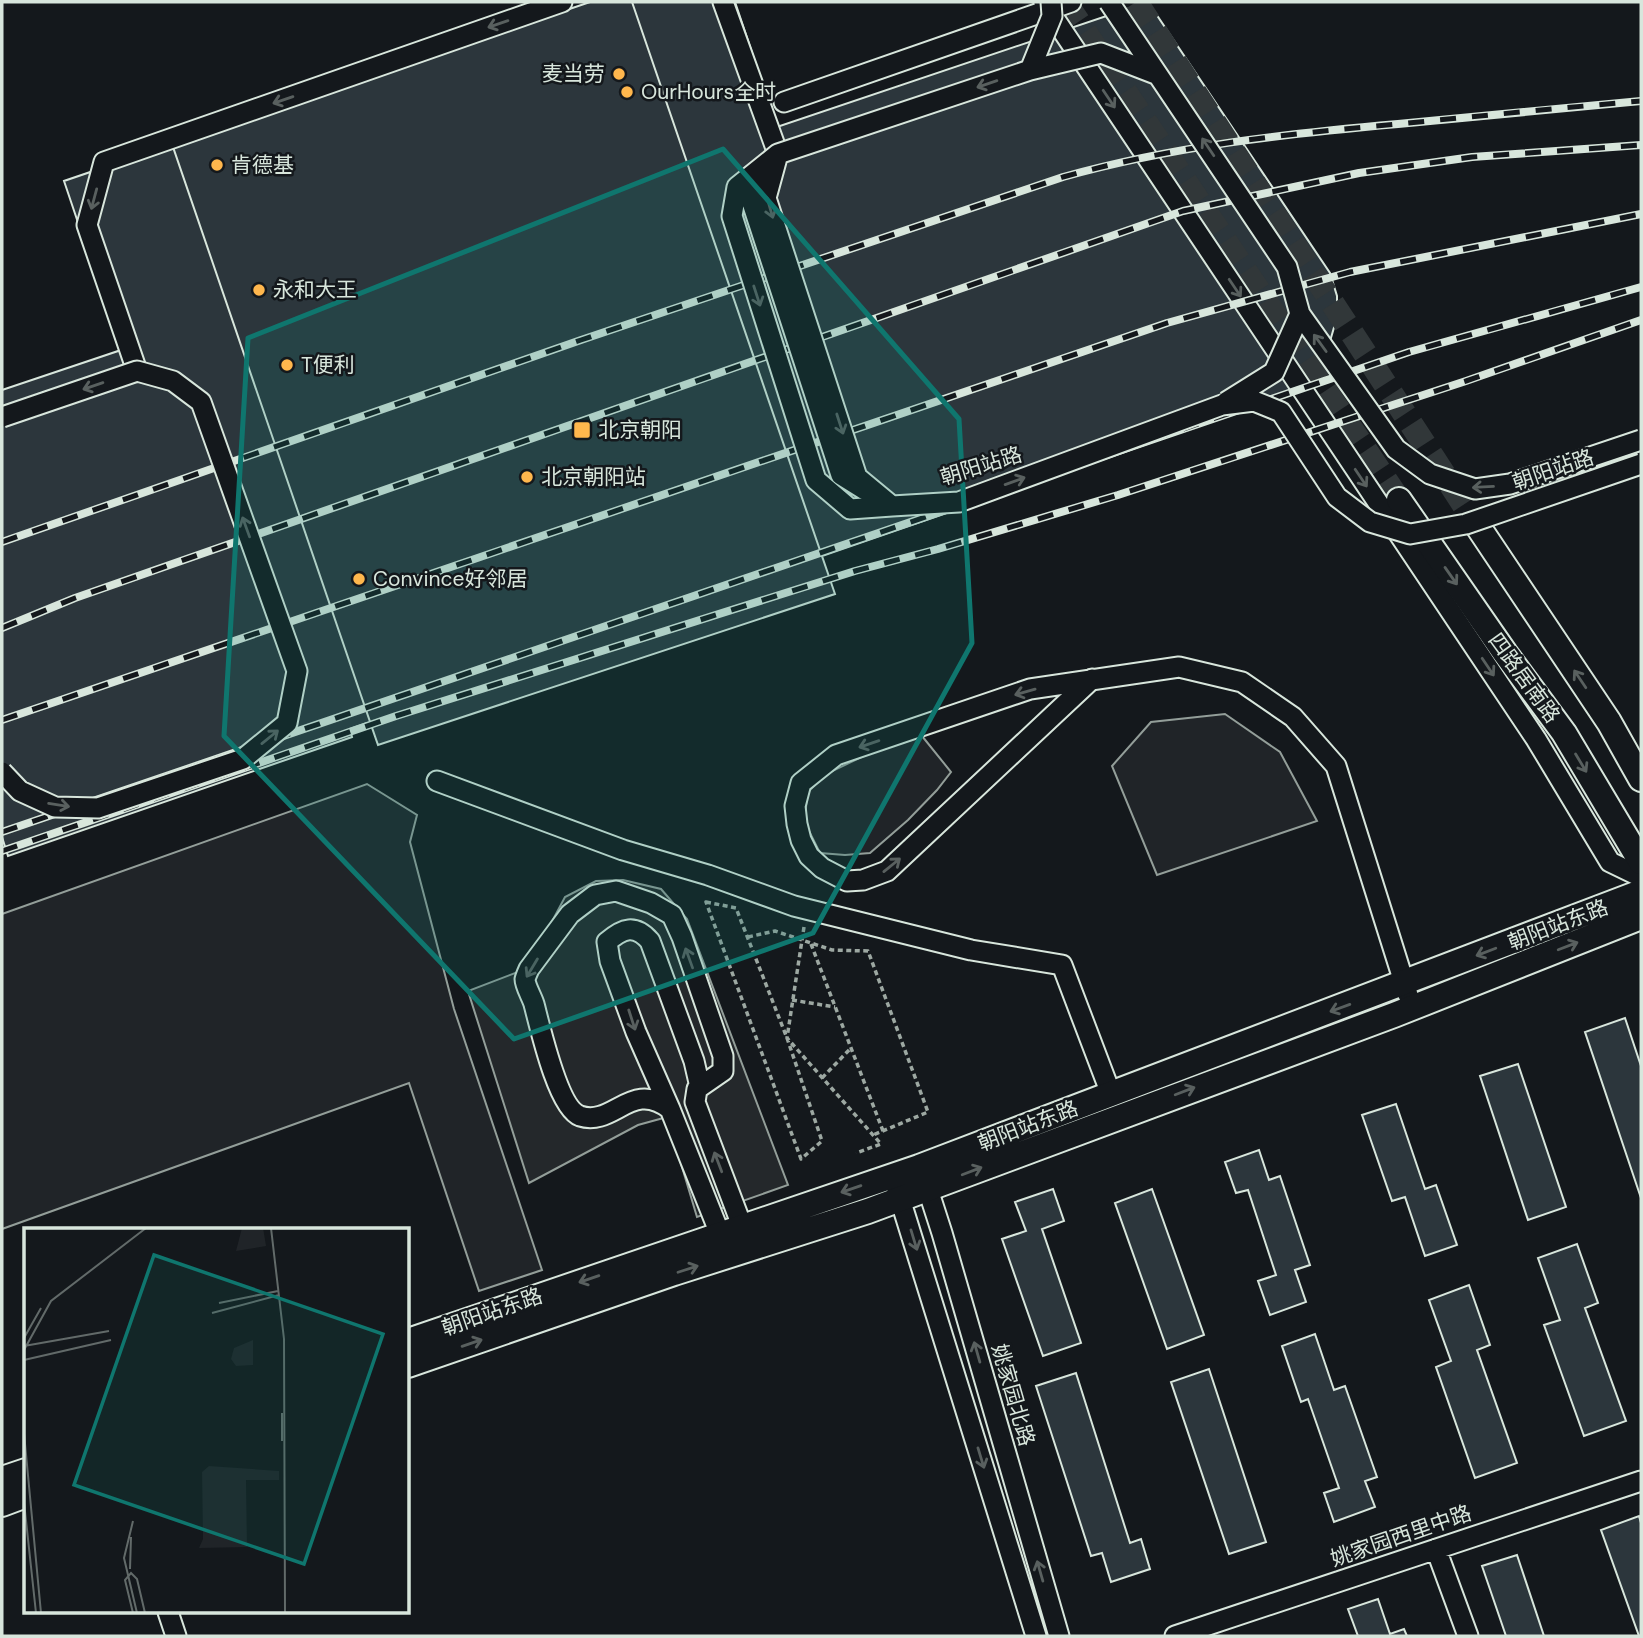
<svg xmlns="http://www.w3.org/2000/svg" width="1643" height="1638" font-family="'DM Sans','Noto Sans SC',sans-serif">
  <rect width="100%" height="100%" fill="#14181c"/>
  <!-- green -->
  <path fill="#202428" stroke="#939e99" stroke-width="2" d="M1225,714L1280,752L1317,821L1157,875L1112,766L1151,722Z
    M922,736L951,772L937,790L908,820L870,853L845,855L820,853L805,823L807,793L826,774L872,752Z
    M367,784L417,815L410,842L454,1009L542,1270L479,1291L409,1083L2,1229V914Z"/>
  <!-- parking -->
  <path fill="#24282b" stroke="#939e99" stroke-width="2" d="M623,880L661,889L687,919L788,1185L697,1217L667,1117L638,1125L529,1183L468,991L518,972L548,929L565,897L596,881Z"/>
  <!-- building -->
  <path fill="#2c363c" stroke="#d8e6dc" stroke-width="2" d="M590,2H735L777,127L1148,2L1330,273L1337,296V317L1324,362L1306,383L1280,398L822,556L835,594L378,745L370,722L350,729L352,737L8,856L2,837V390L121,350L64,181Z
    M590,2H632L835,594L378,745L172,144Z
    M1625,1018L1641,1066V1198L1585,1032Z
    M1518,1064L1566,1207L1528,1220L1480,1076Z
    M1396,1104L1425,1189L1436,1185L1457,1245L1425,1256L1405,1197L1392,1201L1362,1115Z
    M1259,1150L1269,1180L1280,1176L1310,1265L1295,1270L1306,1302L1270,1315L1258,1281L1276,1275L1248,1190L1236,1193L1225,1162Z
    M1053,1189L1064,1221L1042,1229L1081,1343L1043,1356L1002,1239L1026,1231L1015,1202Z
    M1152,1189L1204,1335L1167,1349L1115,1203Z
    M1577,1244L1598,1303L1585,1308L1626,1421L1584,1436L1544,1325L1560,1320L1538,1258Z
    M1469,1285L1490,1345L1477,1350L1517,1463L1475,1478L1436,1367L1451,1361L1429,1300Z
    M1315,1334L1334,1390L1345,1386L1377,1477L1365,1481L1375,1507L1334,1522L1324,1493L1339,1488L1308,1399L1301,1402L1282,1346Z
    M1209,1369L1266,1542L1229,1554L1171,1382Z
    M1076,1373L1130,1543L1141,1539L1150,1569L1111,1582L1102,1553L1091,1556L1036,1386Z
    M1639,1516L1641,1523V1636H1639L1601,1530Z
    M1517,1555L1544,1636H1506L1482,1566Z
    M1378,1599L1390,1634L1404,1629L1407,1636H1358L1348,1609Z"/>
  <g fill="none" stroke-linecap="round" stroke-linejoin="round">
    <!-- major-tunnel -->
    <path stroke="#313739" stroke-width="24" stroke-dasharray="24 12" stroke-linecap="butt" d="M1065,2L1399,500
      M1136,2L1477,525"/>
    <!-- minor casing -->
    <g stroke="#d8e6dc" stroke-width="23">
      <path id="minor" d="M723,2L778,154
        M1044,3L1536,739L1610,862L1641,877
        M784,102L1071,2
        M137,371L87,225L104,162L562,2
        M1092,679L887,871L863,880L847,881L822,868L809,856L801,840L797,824L795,806L801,783L836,755L1030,689L1179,667L1242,682L1293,717L1336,766L1408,995
        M437,781L623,850L708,875L794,906L971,950L1062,965L1111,1094
        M670,1109L636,1032L610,961L607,942C623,928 635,924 650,941L694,1061L700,1087
        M924,1177L942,1233L1059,1636
        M896,1186L1036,1636
        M720,1234L670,1109C631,1079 614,1127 580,1116C558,1108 540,1027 534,1004C532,997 525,986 525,979C525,978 529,969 529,969L570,914L595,895L616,891L651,903L672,915L682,937L723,1056V1071L697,1089L695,1102L742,1226
        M1436,1549L1468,1636
        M168,1612L176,1636
        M1175,1636L1641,1481"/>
    </g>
    <!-- major casing -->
    <g stroke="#d8e6dc" stroke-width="28">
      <path id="major" d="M1399,500L1505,653L1564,733L1641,862
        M1477,525L1609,722L1641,779
        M408,1341L919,1167L1641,892
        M408,1365L674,1273L868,1211L1394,1015L1641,917
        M2,1479L26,1471
        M2,1504L26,1495"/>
    </g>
    <!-- path -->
    <path stroke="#9da8a2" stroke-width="3.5" stroke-dasharray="5 3.5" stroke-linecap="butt" d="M706,902L736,908L787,1038L822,1141L801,1159Z
      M804,927L787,1038L881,1144L856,1153
      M748,937L775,931L832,950L868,951L928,1112L873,1135
      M811,944L883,1131
      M792,1000L835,1007
      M822,1078L851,1048"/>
    <!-- minor -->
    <use href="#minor" stroke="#14181c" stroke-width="19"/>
    <!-- major -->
    <use href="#major" stroke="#14181c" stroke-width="24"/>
    <!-- rail casing -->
    <g stroke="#d8e6dc" stroke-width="8">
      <path id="rail" d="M2,542L581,340L1063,177C1174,146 1284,134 1398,124C1479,116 1560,108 1641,101
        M2,628L75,598L1183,211L1359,173L1472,157L1641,145
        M2,720L1167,323L1350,272L1641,214
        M2,832L1409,352L1641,287
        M2,851L396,716L855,571L938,549L1118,495L1466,381L1641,320"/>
    </g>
    <!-- rail -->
    <use href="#rail" stroke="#14181c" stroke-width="5" stroke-dasharray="16" stroke-linecap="butt"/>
    <!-- minor-bridge casing -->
    <g stroke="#d8e6dc" stroke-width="23" stroke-linecap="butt">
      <path id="minor-bridge" d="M1051,2L1052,16L1030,70L778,154L766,198L857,477L892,506L959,502L1222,405L1254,401L1281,412L1337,497L1370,522L1410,534L1466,524L1641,464
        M1109,2L1287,267L1300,314L1396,449L1430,474L1475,489L1510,484L1641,440
        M1030,70L1101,53L1158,75
        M778,154L737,187L732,216L816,480L850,509L892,506
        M758,175L747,187L841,475L865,490
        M1226,402L1274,372L1300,314
        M2,417L137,371L173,381L201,402L297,671L287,723L243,759L98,808L55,807L20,791L2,772"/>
    </g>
    <!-- minor-bridge -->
    <use href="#minor-bridge" stroke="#14181c" stroke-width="19"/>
  </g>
  <!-- one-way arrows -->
  <defs><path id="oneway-shaft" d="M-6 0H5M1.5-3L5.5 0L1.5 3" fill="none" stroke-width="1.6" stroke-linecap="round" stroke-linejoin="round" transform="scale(1.75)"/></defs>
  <g stroke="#59605f">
    <use href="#oneway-shaft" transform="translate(498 24) rotate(161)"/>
    <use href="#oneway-shaft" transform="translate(987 84) rotate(161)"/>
    <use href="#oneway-shaft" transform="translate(1109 99) rotate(56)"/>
    <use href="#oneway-shaft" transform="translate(283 100) rotate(161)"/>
    <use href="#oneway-shaft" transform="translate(1208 147) rotate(-124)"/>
    <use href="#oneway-shaft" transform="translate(94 199) rotate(105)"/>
    <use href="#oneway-shaft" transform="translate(770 208) rotate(74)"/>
    <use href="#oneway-shaft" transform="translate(1235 288) rotate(56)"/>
    <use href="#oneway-shaft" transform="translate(757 296) rotate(72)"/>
    <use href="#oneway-shaft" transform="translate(1320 343) rotate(-126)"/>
    <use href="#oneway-shaft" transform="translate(93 386) rotate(161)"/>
    <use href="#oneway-shaft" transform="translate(840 424) rotate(72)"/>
    <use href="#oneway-shaft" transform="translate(1361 478) rotate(56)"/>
    <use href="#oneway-shaft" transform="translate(1015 481) rotate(-20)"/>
    <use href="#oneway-shaft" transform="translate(1483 487) rotate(177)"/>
    <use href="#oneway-shaft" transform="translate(246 527) rotate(-110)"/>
    <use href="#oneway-shaft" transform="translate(1451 576) rotate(55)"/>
    <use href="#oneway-shaft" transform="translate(1488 667) rotate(56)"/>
    <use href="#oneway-shaft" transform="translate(1580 679) rotate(-124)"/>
    <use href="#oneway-shaft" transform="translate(1025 692) rotate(164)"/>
    <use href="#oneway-shaft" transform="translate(270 737) rotate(-39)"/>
    <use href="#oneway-shaft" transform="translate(869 744) rotate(161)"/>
    <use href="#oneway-shaft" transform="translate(1581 763) rotate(59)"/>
    <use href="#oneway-shaft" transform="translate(59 805) rotate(9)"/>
    <use href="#oneway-shaft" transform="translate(892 865) rotate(-39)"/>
    <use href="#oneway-shaft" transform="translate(1568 946) rotate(-21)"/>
    <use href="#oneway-shaft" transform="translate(1486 952) rotate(159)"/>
    <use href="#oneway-shaft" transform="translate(689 958) rotate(-110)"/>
    <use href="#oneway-shaft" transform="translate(532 968) rotate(121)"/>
    <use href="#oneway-shaft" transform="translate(1340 1008) rotate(160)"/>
    <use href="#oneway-shaft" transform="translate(632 1020) rotate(72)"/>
    <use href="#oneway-shaft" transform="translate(1185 1091) rotate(-21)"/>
    <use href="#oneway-shaft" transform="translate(718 1162) rotate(-111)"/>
    <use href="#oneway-shaft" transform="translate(972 1171) rotate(-21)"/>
    <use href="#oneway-shaft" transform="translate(851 1189) rotate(161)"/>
    <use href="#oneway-shaft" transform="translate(914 1240) rotate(73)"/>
    <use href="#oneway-shaft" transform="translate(688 1269) rotate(-18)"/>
    <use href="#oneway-shaft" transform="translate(589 1279) rotate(161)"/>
    <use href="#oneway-shaft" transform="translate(472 1343) rotate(-19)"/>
    <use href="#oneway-shaft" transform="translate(977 1352) rotate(-106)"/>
    <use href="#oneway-shaft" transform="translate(981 1458) rotate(73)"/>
    <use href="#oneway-shaft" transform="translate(1040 1571) rotate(-106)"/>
  </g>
  <!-- marked area -->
  <path fill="#0f766e" fill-opacity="0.2" stroke="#0f766e" stroke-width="5" stroke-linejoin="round" d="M723,149L959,419L972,643L813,933L514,1039L224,736L248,338Z"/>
  <!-- markers -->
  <g fill="#ffb74d" stroke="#14181c" stroke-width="2.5">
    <circle cx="619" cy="74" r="7"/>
    <circle cx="627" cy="92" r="7"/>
    <circle cx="217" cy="165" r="7"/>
    <circle cx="259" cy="290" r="7"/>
    <circle cx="287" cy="365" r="7"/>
    <rect x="573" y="421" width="18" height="18" rx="3.5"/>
    <circle cx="527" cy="477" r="7"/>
    <circle cx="359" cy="579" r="7"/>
  </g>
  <g text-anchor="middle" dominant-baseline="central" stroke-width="5" stroke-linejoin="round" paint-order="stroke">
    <!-- poi labels -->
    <g font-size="21" fill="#d8e6dc" stroke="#14181c" text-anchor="start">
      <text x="605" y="74" text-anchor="end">麦当劳</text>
      <text x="641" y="92">OurHours全时</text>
      <text x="231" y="165">肯德基</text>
      <text x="273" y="290">永和大王</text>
      <text x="301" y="365">T便利</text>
      <text x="598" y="430">北京朝阳</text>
      <text x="541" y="477">北京朝阳站</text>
      <text x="373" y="579">Convince好邻居</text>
    </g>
    <!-- street labels -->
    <g font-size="21" fill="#d8e6dc" stroke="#14181c">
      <text transform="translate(981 466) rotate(-17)">朝阳站路</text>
      <text transform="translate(1553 470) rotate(-19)">朝阳站路</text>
      <text transform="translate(1524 678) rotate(54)">四路居南路</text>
      <text transform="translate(1558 925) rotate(-21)">朝阳站东路</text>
      <text transform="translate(1028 1126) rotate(-21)">朝阳站东路</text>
      <text transform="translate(492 1312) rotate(-19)">朝阳站东路</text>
      <text transform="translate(1013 1395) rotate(74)">姚家园北路</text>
      <text transform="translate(1401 1536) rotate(-19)">姚家园西里中路</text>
    </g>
  </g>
  <!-- overview -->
  <g transform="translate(24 1228)">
    <rect width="385" height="385" fill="#14181c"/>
    <path d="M218,0H239L242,18L212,23ZM229,112V137L212,138L207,131L210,120ZM185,238L255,243V252H222L223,319L175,320L179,311L178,244Z" fill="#202428"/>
    <path fill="none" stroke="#626a69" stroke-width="2" d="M247,0L260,111L261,385M195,75L254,63M188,85L255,67M0,110L17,80M0,118L85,103M0,122L27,73L122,0M0,132L87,112M0,205L17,385M258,213V185M0,274L12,385M109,293L100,330L113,385M106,341L107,309M109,385L101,352L107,345L113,351L121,385"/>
    <path fill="#0f766e" fill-opacity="0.15" stroke="#0f766e" stroke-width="3.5" d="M130,27L359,106L280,336L50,257Z"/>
    <rect width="385" height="385" fill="none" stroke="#d8e6dc" stroke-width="3.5"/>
  </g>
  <!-- border -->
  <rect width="1643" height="1638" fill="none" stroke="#d8e6dc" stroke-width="7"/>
</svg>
